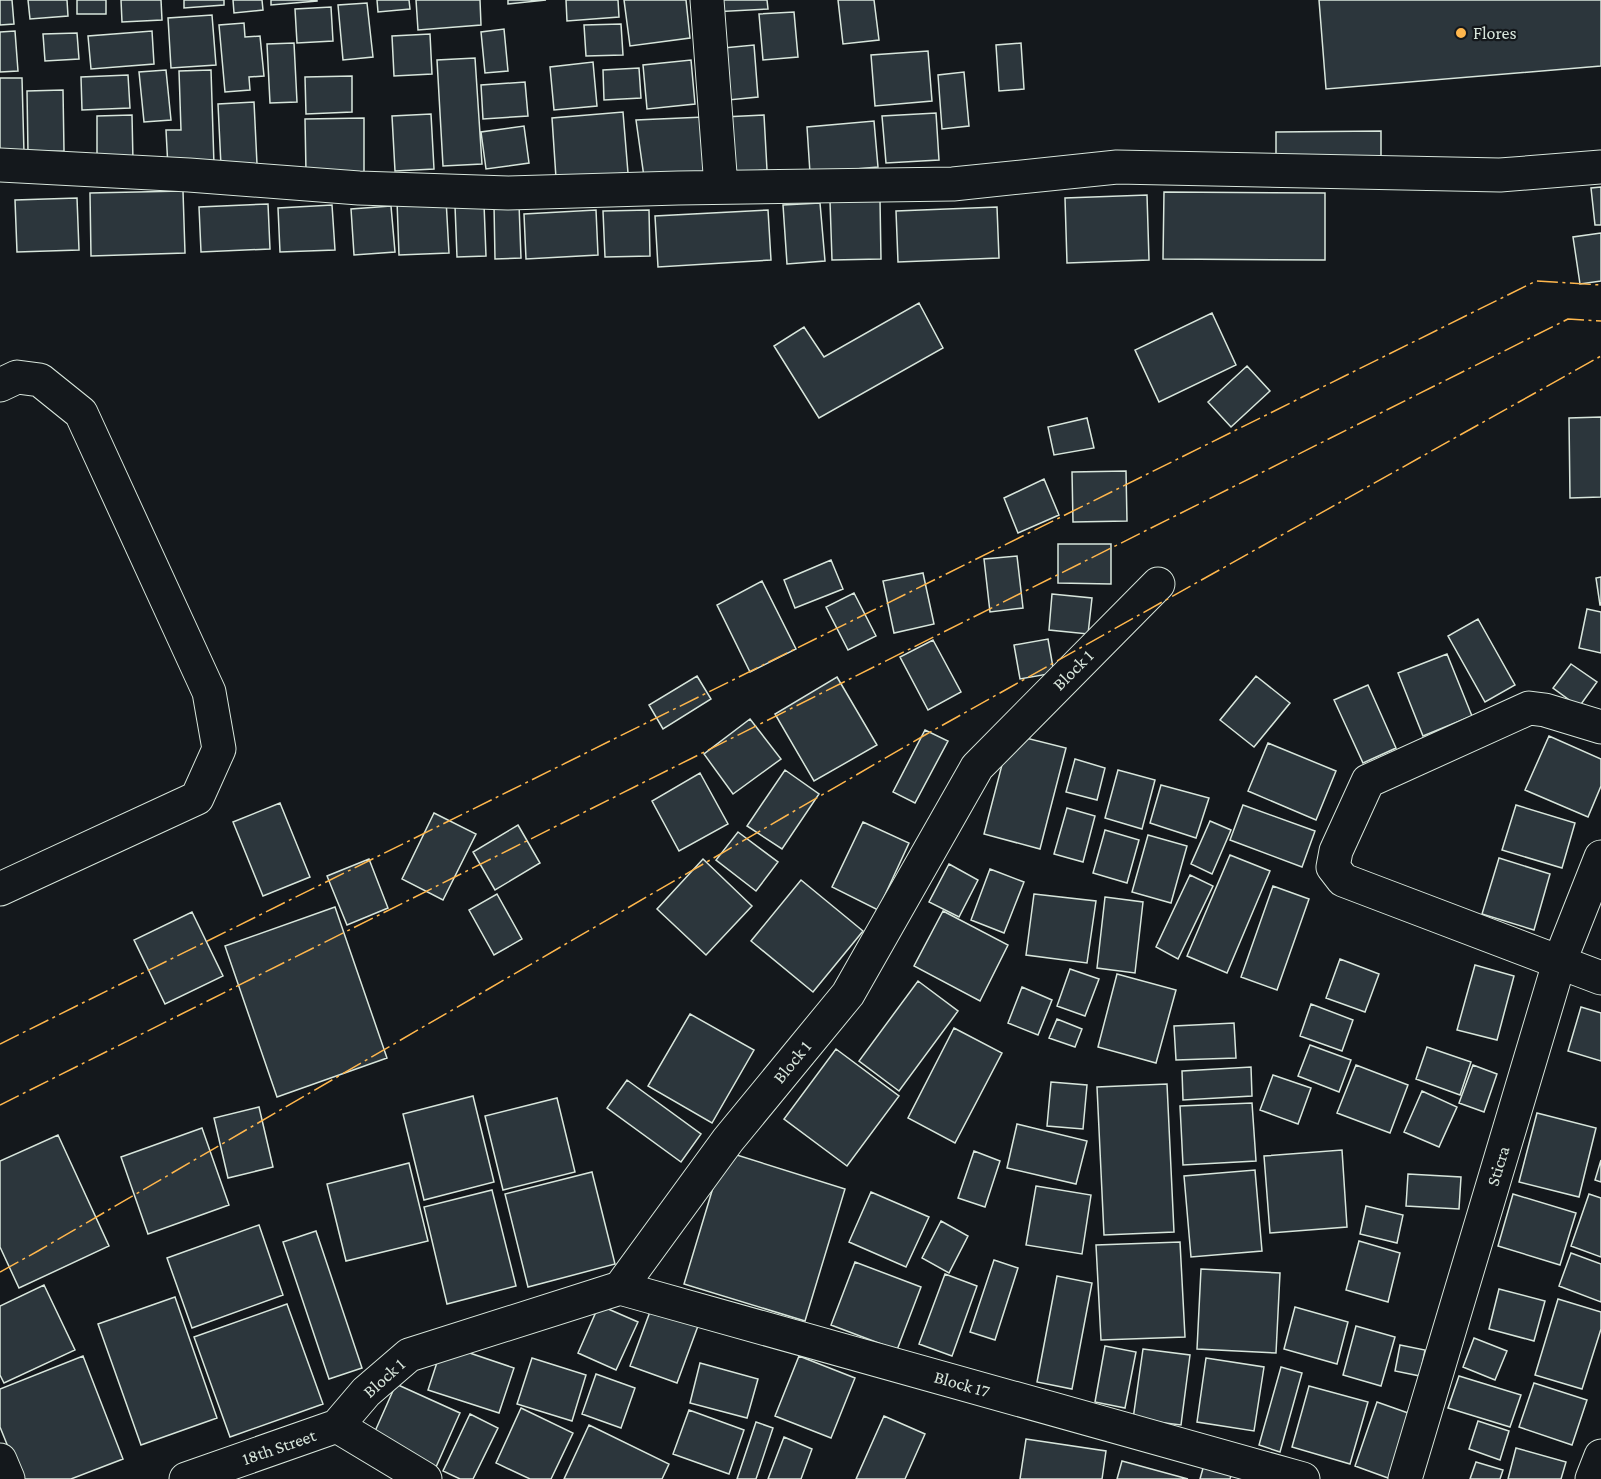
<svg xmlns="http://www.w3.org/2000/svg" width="1601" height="1479" font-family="'Crimson Pro',serif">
  <rect width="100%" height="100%" fill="#14181c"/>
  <!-- building -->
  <path fill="#2c363c" stroke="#d8e6dc" stroke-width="1.5" d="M0,0H12L14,24L0,25Z
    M28,0H67L68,16L30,19Z
    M77,0H106V14H77Z
    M121,0H161L162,20L122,22Z
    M184,0H224V5L184,8Z
    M233,0H262L263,10L234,13Z
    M271,0H317V1L271,5Z
    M377,0H409L410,9L378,12Z
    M416,0H480L481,25L418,30Z
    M508,0H546L508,4Z
    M566,0H618L619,17L567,21Z
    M624,0H686L690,38L630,46Z
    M711,0H767L768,9L712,12Z
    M838,0H874L879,40L843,44Z
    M1319,0H1601V66L1326,89Z
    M367,3L373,57L343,60L338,5Z
    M331,7L333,41L297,43L295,9Z
    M794,12L798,57L763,60L759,14Z
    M212,15L216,65L171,68L168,18Z
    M244,23L245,37L260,36L264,76L249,77L250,90L225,92L219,25Z
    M621,24L623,55L586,56L584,25Z
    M504,29L508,71L485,73L481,32Z
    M15,31L18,71L0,72V32Z
    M152,31L154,64L91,69L88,36Z
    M77,33L79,59L45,61L43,34Z
    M430,34L432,74L394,76L392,36Z
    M294,43L297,102L270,103L267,44Z
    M1021,43L1024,89L999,91L996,45Z
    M754,45L758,97L718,101L713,49Z
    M928,51L932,101L875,106L871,55Z
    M475,58L482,164L443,166L437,60Z
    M691,60L695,104L647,109L643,65Z
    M593,62L597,106L554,110L550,67Z
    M639,68L641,98L604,100L603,70Z
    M166,70L171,120L144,122L139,72Z
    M211,70L214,165L168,168L166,130H181L179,71Z
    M964,72L969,126L942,129L938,75Z
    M128,75L130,108L82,110L81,77Z
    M352,76V112L306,114L305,77Z
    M0,78H22L24,153H0Z
    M525,82L528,116L483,119L481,85Z
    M63,90L64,151L28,152L27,91Z
    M254,102L257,164L221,166L218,104Z
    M623,112L628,173L556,178L552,118Z
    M936,113L939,160L886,163L882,116Z
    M431,114L434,169L395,171L392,116Z
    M132,115L133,162H97V116Z
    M764,115L767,170L726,173L723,117Z
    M704,117L706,178L644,177L636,120Z
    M364,118V172H306L305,119Z
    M874,121L878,167L810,173L807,127Z
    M524,126L529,163L486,169L481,132Z
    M1381,131V159L1276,160V132Z
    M1601,187V225H1595L1591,188Z
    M183,191L185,253L91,256L90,193Z
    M1164,192L1325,193V260L1163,259Z
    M1147,195L1149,260L1067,263L1065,198Z
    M77,198L79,250L17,252L15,200Z
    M446,199L449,253L399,255L397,201Z
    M880,200L881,259L832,260L830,201Z
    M820,203L825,261L787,264L783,205Z
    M268,204L270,249L201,252L199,207Z
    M484,204L486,256L457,257L455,206Z
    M519,204L521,258L495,259L494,205Z
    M332,205L335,250L280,252L278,208Z
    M391,206L395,252L354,255L351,209Z
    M997,207L999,258L898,262L896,211Z
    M596,210L598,255L526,259L524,214Z
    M649,210L650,256L605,257L603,211Z
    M768,210L771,260L658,267L655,216Z
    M1601,233V281L1580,284L1573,237Z
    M919,303L943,348L819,418L774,346L804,327L824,357Z
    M1212,313L1236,365L1159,402L1135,350Z
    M1247,366L1270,391L1231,427L1208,402Z
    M1601,417V497L1570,498L1569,418Z
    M1087,418L1094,448L1054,455L1048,427Z
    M1126,471L1127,521L1073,522L1072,472Z
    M1044,479L1059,515L1018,533L1004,498Z
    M1058,544H1111V584L1058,583Z
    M1017,556L1023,608L990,612L984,559Z
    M831,560L843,589L795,608L784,580Z
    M923,573L934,624L894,633L883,581Z
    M1601,577V605H1600L1596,578Z
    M762,581L796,649L750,672L717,605Z
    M854,593L876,636L848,650L826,607Z
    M1052,594L1092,598L1088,634L1049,630Z
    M1587,609L1601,612V653L1579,648Z
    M1478,619L1515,685L1485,702L1448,636Z
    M1048,639L1054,673L1020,679L1014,645Z
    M933,640L961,692L928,710L900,657Z
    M1447,654L1472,716L1423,736L1398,673Z
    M1571,664L1597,682L1579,707L1553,688Z
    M697,676L711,699L663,729L649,705Z
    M1256,676L1290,703L1254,747L1220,720Z
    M837,677L877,745L814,781L775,714Z
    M1368,685L1396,748L1363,763L1334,700Z
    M750,719L781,759L733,794L704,754Z
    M925,730L948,741L915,803L893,792Z
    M1010,734L1066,748L1040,849L984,834Z
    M1549,736L1601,759V786L1588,817L1525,790Z
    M1268,743L1336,771L1316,820L1248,791Z
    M1075,759L1105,768L1097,800L1066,792Z
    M785,770L819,794L782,849L747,826Z
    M1118,770L1155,780L1142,829L1105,818Z
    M700,773L728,824L679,851L652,801Z
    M1161,785L1209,798L1196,838L1150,823Z
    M280,803L310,877L263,896L233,822Z
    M1243,805L1315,831L1302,867L1230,840Z
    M1516,805L1575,823L1562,868L1502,850Z
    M1067,808L1095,816L1083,862L1054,854Z
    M434,813L476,834L443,900L402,879Z
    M1210,821L1231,830L1212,874L1191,864Z
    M863,822L909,843L878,910L832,887Z
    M518,825L540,863L495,890L473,852Z
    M1105,830L1139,840L1127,883L1093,873Z
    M738,832L778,862L756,891L716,860Z
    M1148,835L1187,846L1171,903L1132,892Z
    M1230,855L1270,871L1227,973L1187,956Z
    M1499,858L1550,874L1534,930L1482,914Z
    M369,859L388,908L347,925L327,876Z
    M703,859L752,906L706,955L657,909Z
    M949,864L978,880L959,917L929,902Z
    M990,869L1024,882L1004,933L971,920Z
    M1190,875L1213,886L1178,959L1156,947Z
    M801,880L863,931L813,992L751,941Z
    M1273,886L1309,899L1277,990L1241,977Z
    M497,894L522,939L494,955L469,910Z
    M1034,894L1096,901L1087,963L1026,955Z
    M1105,897L1143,902L1135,973L1097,968Z
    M335,907L387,1058L277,1097L225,946Z
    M943,911L1008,945L980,1001L914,966Z
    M192,912L223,976L165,1004L134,940Z
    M1340,959L1379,974L1365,1012L1326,998Z
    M1475,965L1514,976L1497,1040L1457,1030Z
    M1070,969L1099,979L1085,1016L1057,1006Z
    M1117,974L1176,990L1156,1063L1098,1047Z
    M918,981L958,1011L899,1091L859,1061Z
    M1022,987L1052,1000L1038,1035L1008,1023Z
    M1311,1004L1353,1020L1342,1051L1300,1036Z
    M1581,1007L1601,1013V1061L1568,1051Z
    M690,1014L754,1050L712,1123L648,1086Z
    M1057,1019L1082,1029L1075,1047L1049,1038Z
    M1234,1023L1236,1058L1176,1060L1174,1026Z
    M954,1028L1002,1053L955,1143L908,1118Z
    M1310,1045L1351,1060L1339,1092L1298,1076Z
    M1427,1047L1471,1062L1460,1095L1416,1079Z
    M836,1049L899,1096L847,1166L784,1119Z
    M1356,1065L1408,1085L1390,1133L1337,1113Z
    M1473,1065L1497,1074L1484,1112L1459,1103Z
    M1251,1067L1252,1096L1183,1100L1182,1071Z
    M1273,1075L1311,1088L1298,1124L1260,1110Z
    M627,1080L701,1134L681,1162L607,1108Z
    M1051,1082L1087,1085L1083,1129L1047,1126Z
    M1167,1084L1174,1232L1104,1235L1097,1087Z
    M1422,1091L1457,1107L1439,1147L1404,1132Z
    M473,1096L494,1182L424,1200L403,1114Z
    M557,1098L575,1172L503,1190L485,1116Z
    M1252,1103L1256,1161L1183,1165L1180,1106Z
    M259,1107L273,1167L228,1178L214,1118Z
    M1537,1113L1596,1128L1579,1197L1519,1182Z
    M1017,1124L1087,1141L1076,1184L1007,1168Z
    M202,1128L229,1205L148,1234L121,1157Z
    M58,1135L109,1246L19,1288L0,1247V1161Z
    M1342,1150L1347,1227L1270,1233L1264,1156Z
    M724,1151L845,1189L805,1321L684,1284Z
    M974,1151L1000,1161L985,1207L958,1198Z
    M1601,1160V1182L1595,1180Z
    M409,1163L428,1241L346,1261L327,1184Z
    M1255,1170L1262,1251L1191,1257L1184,1176Z
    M592,1172L615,1264L528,1287L505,1194Z
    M1408,1174L1461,1177L1459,1209L1406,1206Z
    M1036,1186L1091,1195L1082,1254L1026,1245Z
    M492,1190L516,1286L447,1304L424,1207Z
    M871,1192L929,1217L906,1267L849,1242Z
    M1513,1194L1576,1213L1560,1265L1498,1246Z
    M1589,1194L1601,1198V1257L1571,1246Z
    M1366,1206L1403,1215L1397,1243L1360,1234Z
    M941,1221L968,1236L949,1273L922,1258Z
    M259,1225L283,1295L192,1328L167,1258Z
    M316,1231L362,1368L329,1379L283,1242Z
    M1359,1241L1400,1253L1388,1302L1346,1290Z
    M1180,1242L1185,1337L1101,1340L1096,1245Z
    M1571,1253L1601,1264V1302L1559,1286Z
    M994,1260L1018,1268L995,1340L970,1332Z
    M855,1262L921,1287L897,1350L831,1325Z
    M1201,1269L1280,1273L1276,1353L1197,1349Z
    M945,1274L977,1286L952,1356L919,1344Z
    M1057,1276L1092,1283L1072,1389L1037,1382Z
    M44,1285L75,1350L4,1383L0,1375V1306Z
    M1499,1289L1545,1301L1534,1341L1489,1329Z
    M175,1297L217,1418L141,1445L98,1324Z
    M1558,1299L1601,1312V1329L1582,1389L1535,1375Z
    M287,1304L323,1404L230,1437L194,1337Z
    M599,1305L638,1322L616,1370L578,1353Z
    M1295,1307L1348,1322L1337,1364L1284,1349Z
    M651,1309L698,1326L677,1383L630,1366Z
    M1356,1326L1395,1337L1381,1386L1343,1375Z
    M1474,1338L1507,1351L1495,1380L1463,1367Z
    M443,1344L514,1368L499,1413L428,1390Z
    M1400,1345L1425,1350L1420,1376L1395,1371Z
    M1105,1346L1136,1352L1125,1408L1095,1402Z
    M1143,1349L1190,1355L1181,1425L1133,1419Z
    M83,1356L123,1459L71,1479H21L0,1427V1389Z
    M799,1356L855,1378L831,1438L775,1416Z
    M532,1358L586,1375L572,1421L517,1404Z
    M1206,1358L1264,1367L1254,1431L1197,1422Z
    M700,1363L758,1379L747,1418L690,1403Z
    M1281,1367L1302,1373L1280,1452L1259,1445Z
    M596,1374L635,1388L621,1428L582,1414Z
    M1459,1376L1521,1395L1510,1427L1448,1408Z
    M1534,1383L1587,1400L1572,1445L1519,1427Z
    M396,1384L460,1413L436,1467L372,1438Z
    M1309,1386L1368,1402L1350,1464L1292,1447Z
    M1377,1402L1411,1414L1388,1478L1355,1466Z
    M521,1408L573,1433L551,1479H530L496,1463Z
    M689,1410L744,1430L729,1474L673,1454Z
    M470,1414L498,1428L473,1479H460L443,1471Z
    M884,1416L925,1434L905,1479H856Z
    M1478,1421L1509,1431L1500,1460L1469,1449Z
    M756,1422L773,1428L756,1479H737Z
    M589,1425L669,1464L662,1479H564Z
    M784,1437L812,1449L801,1479H768Z
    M1026,1439L1106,1451L1102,1479H1020Z
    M1516,1448L1566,1462L1561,1479H1508Z
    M1122,1461L1188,1479H1117Z
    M1205,1461L1233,1469L1230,1479H1200Z
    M1476,1462L1503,1470L1500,1479H1470Z"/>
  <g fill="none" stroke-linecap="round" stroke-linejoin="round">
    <!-- minor casing -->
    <g stroke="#d8e6dc" stroke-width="35">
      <path id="minor" d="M707,0L721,187
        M0,165L189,175L359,188L508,193L678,188L953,184L1117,167L1500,175L1601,167
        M0,385L17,377L40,380L81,413L209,692L219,749L197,798L0,889
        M1601,727L1545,710L1529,708L1368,781L1336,851L1333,867L1343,880L1601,978
        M620,1288L1303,1479
        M337,1426L366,1392L409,1355L620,1288L728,1140L848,994L977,767L1158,584
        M337,1426L425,1479
        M0,1460L8,1479
        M186,1479L337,1426
        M1405,1479L1559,963L1601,857
        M1592,1479L1601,1456"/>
    </g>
    <!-- minor -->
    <use href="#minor" stroke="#14181c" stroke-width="33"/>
    <!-- power -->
    <path stroke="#ffb74d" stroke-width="1.5" stroke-dasharray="21 4.5 3 4.5" stroke-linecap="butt" d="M0,1044L1536,281L1601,285
      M0,1105L1568,319L1601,321
      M0,1272L38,1251L925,735L1601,356"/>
  </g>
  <!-- markers -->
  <circle fill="#ffb74d" stroke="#14181c" stroke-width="2" cx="1461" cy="33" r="6"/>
  <g text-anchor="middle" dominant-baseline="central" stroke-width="4.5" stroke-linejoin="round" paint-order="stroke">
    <!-- poi labels -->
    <g font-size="18" fill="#d8e6dc" stroke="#14181c" text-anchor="start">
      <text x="1473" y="33">Flores</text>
    </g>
    <!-- street labels -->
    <g font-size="18" fill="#d8e6dc" stroke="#14181c">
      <text transform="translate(1073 670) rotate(-45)">Block 1</text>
      <text transform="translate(792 1062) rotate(-51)">Block 1</text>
      <text transform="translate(1498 1166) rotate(-73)">Sticra</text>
      <text transform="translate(384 1378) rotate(-42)">Block 1</text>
      <text transform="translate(962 1384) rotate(16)">Block 17</text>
      <text transform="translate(279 1447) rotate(-19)">18th Street</text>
    </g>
  </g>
</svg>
